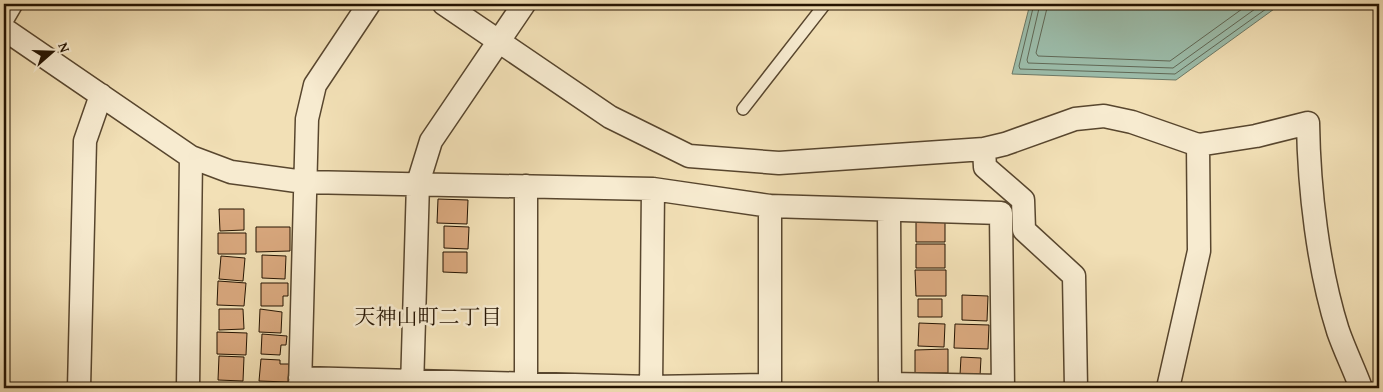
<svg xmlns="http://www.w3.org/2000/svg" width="1383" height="392" font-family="'Gentium Book Plus','Noto Serif JP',serif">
  <rect width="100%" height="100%" fill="#f2e0b6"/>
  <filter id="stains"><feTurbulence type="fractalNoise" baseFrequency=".004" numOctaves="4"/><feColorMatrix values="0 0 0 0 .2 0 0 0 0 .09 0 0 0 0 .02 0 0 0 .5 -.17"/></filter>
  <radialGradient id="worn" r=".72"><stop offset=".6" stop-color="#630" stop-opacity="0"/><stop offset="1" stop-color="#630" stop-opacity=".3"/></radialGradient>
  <!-- water -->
  <path fill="#9cbdab" stroke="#6c7967" d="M1030,4H1281L1176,80L1012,74Z"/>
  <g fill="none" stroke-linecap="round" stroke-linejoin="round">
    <!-- shore -->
    <path stroke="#606856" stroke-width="1" d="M1034,4L1019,66L1020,69L1175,74L1273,4
      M1040,4L1027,60L1028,63L1173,68L1262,4
      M1048,4L1036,53L1038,56L1170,61L1249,4"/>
  </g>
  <!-- building -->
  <path fill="#daa97f" stroke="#241301" d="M438,199L468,200L467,224L437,223Z
    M219,209H244V230L220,231Z
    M916,218L945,219V242H916Z
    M444,226L469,227L468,249L444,248Z
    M256,227H290V251L256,252Z
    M218,233H246V254H218Z
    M916,244H945V268H916Z
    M443,252H467V273L443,272Z
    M262,255L286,256L285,279L262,278Z
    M221,256L245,258L243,281L219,279Z
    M915,270H946V296H916Z
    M218,281L246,283L244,306L217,305Z
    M261,283H288V296H283V306H261Z
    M962,295L988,296L987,321L962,320Z
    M918,299H942V317H918Z
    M219,309H243L244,329L219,330Z
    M260,309L282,312L281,333L259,332Z
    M919,323L945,324L944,347L918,346Z
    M955,324L989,325L988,349L954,348Z
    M217,332L247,333L246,355L217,354Z
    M262,334L287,336L286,345H281L280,355L261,354Z
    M948,349V373H915V350Z
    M219,356L244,357L243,381L218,380Z
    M961,357L981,358L980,376L960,375Z
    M261,359L280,360V364H289L288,382L259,381Z
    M220,384L242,385V388H220Z"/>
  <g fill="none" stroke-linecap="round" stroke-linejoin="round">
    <!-- service casing -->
    <g stroke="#58462e" stroke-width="14">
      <path id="service" d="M743,109L825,4"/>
    </g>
    <!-- minor casing -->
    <g stroke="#58462e" stroke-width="25">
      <path id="minor" d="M444,4L610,117L689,156L779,163L984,149L1005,144L1075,119L1104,116L1132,122L1198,145L1256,136L1308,123C1309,189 1318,268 1338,331C1345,351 1354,369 1361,388
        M4,16L11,4
        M4,29L191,157L231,172L304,182L653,189L770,206L1001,213L1003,388
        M984,149L985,167L1023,200L1024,230L1074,276L1076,388
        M526,186V388
        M889,210L890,384L1003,386
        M300,378L651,387L770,385V206
        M79,388L85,141L101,95
        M188,388L191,157
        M300,388L307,119L315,85L369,4
        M412,388L418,183L431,141L524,4
        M651,388L653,189
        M1168,388L1199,251L1198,145"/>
    </g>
    <!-- service -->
    <use href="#service" stroke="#f7ebd0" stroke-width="11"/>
    <!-- minor -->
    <use href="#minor" stroke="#f7ebd0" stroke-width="22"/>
  </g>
  <g text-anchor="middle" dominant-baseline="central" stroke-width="5" stroke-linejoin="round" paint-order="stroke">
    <!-- neighbourhood labels -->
    <g font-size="21" fill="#241301" stroke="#f7ebd0">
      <text x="428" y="316">天神山町二丁目</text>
    </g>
  </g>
  <!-- margin -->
  <rect width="1383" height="392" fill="none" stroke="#f2e0b6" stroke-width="20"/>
  <rect x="5" y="5" width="1373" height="382" fill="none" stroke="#241301" stroke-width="2.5"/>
  <rect x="10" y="10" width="1363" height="372" fill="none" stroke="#241301"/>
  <!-- north arrow -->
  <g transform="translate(52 52) rotate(70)" stroke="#f7ebd0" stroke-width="4" paint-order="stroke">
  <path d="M0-4L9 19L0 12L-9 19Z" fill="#241301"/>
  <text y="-8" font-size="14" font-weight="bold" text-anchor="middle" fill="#241301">N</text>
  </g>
  <rect width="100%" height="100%" filter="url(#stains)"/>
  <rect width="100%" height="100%" fill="url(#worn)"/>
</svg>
